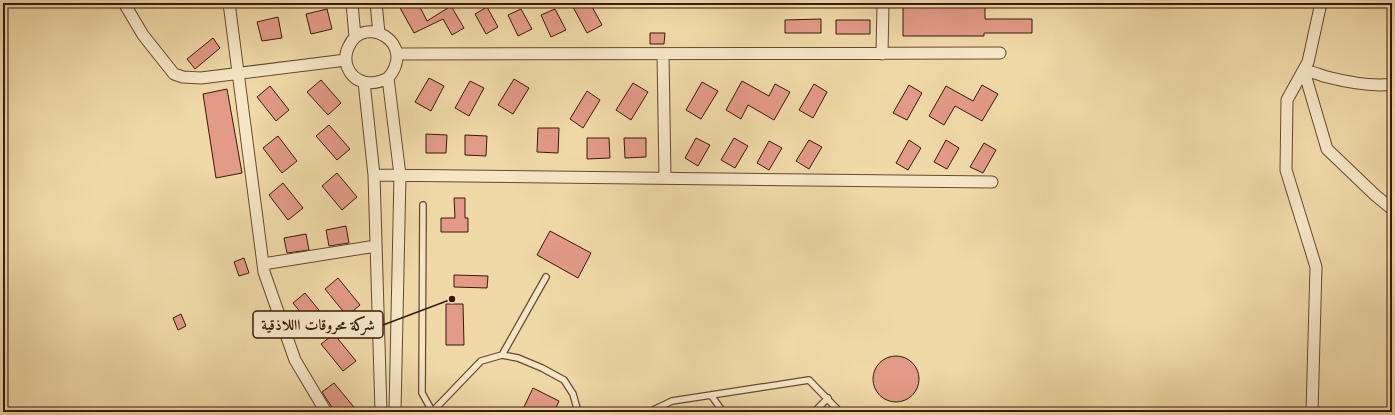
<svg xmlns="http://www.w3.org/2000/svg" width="1395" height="415" font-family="Cardo,Amiri,serif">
  <rect width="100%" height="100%" fill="#efd9a7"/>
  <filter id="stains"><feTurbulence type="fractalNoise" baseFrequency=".005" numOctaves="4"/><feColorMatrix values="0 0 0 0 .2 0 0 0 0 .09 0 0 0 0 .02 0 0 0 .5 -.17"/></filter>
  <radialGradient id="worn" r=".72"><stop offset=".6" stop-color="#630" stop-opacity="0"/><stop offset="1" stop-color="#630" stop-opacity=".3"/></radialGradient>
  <!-- building -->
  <path fill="#e39a87" stroke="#39190a" d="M405,3H418L427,21L451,6L464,28L452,35L443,19L414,33L399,6Z
    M580,3H590L602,25L587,33L573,7Z
    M903,3H985V19H1032V33H984V36H903Z
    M487,7L498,27L486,34L475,14Z
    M327,9L332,29L311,34L306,14Z
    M521,9L532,29L518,36L508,15Z
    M555,9L566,30L551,37L541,15Z
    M278,17L282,38L262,41L257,22Z
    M821,19V33H785V20Z
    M836,20H870V34H836Z
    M650,33H665L664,44H650Z
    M213,38L220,48L195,69L187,59Z
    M429,78L444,86L431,111L415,102Z
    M514,79L529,88L513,114L498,105Z
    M321,80L341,103L328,115L307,92Z
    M470,81L484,88L469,116L455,108Z
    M742,81L769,96L775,84L790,92L774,120L748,105L741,119L726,110Z
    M702,82L718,91L701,119L686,110Z
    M633,83L648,92L631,120L616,110Z
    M814,84L827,92L813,118L799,110Z
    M909,85L922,93L907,120L893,113Z
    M982,85L998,94L982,121L955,106L944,125L929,116L946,86L973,101Z
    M270,86L289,110L276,121L257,97Z
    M227,89L242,173L216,178L203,94Z
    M587,91L600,100L583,128L570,119Z
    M329,125L350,149L337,160L316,136Z
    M538,128H559L558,153L537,152Z
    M426,134L447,135L446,153H426Z
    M465,135L487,136L486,156L465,155Z
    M278,136L297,161L282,173L263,148Z
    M587,138H609L610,158L587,159Z
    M624,138H646V157L625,158Z
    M696,138L710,145L698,166L685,158Z
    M734,138L748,146L735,168L721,160Z
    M809,140L822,147L809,169L796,161Z
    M909,140L921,148L908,170L896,163Z
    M946,140L959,148L947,169L934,162Z
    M769,141L782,148L769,170L757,163Z
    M984,143L996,150L983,173L970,167Z
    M337,173L357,197L342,210L322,186Z
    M283,183L303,208L288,220L269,195Z
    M454,198H465V218H468V232H441V218H455Z
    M346,226L349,243L329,246L326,230Z
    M550,231L591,253L578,278L537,255Z
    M306,234L309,250L287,253L284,238Z
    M244,258L249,273L239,276L234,262Z
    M454,275L488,276L487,288L454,287Z
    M338,278L360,305L347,316L325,289Z
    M305,293L327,320L315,330L293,303Z
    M446,304H463L464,345H446Z
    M181,314L186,326L178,330L173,318Z
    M334,334L356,361L343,371L321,344Z
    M873 379a23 23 0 1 1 46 0a23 23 0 1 1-46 0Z
    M334,383L358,412H335L322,392Z
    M533,388L559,401L554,412H529L523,409Z"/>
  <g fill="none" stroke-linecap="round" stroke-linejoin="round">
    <!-- service casing -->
    <g stroke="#664931" stroke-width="8">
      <path id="service" d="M423,205L422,393L432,411
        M502,355L546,277
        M711,395L723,412
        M432,412L481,361L502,355L518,358L542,368L564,380L573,394L578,412
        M649,412L672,401L809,380L840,412
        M814,412L828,398"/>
    </g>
    <!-- minor casing -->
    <g stroke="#664931" stroke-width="13">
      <path id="minor" d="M124,3L143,35L174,74L183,77L201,78L346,60
        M229,3L264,272L295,360L326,412
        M352,3L355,37
        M376,3L379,33
        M397,54L1000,53
        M663,54L665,178
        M882,54L883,3
        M388,78C373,86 354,85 347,66C345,59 345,53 349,46C364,13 418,43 388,78L400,175L395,412
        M364,82L374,175L381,412
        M1392,84C1373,87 1347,82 1327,77C1319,75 1312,71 1304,71L1327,149L1375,195L1392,209
        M374,175L992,182
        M263,264L376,246
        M1312,412L1316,267L1286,170L1287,100L1308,62L1321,3"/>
    </g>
    <!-- service -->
    <use href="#service" stroke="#f5e6c6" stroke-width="5.5"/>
    <!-- minor -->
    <use href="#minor" stroke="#f5e6c6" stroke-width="11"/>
  </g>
  <!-- callouts -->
  <path fill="none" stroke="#39190a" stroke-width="1.5" d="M452 299L383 325"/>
  <circle fill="#39190a" stroke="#f5e6c6" stroke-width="1.5" cx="452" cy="299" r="4"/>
  <rect fill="#f5e6c6" stroke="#39190a" stroke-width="1.5" x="253" y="311" width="130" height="27" rx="4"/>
  <g font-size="15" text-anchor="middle" font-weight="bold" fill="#39190a">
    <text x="318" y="330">شركة محروقات االلاذقية</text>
  </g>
  <!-- margin -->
  <rect width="1395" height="415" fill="none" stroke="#efd9a7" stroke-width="16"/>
  <rect x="4" y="4" width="1387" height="407" fill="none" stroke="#39190a" stroke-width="2"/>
  <rect x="8" y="8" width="1379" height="399" fill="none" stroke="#39190a"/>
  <rect width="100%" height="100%" filter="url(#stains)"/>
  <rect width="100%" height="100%" fill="url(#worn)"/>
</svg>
